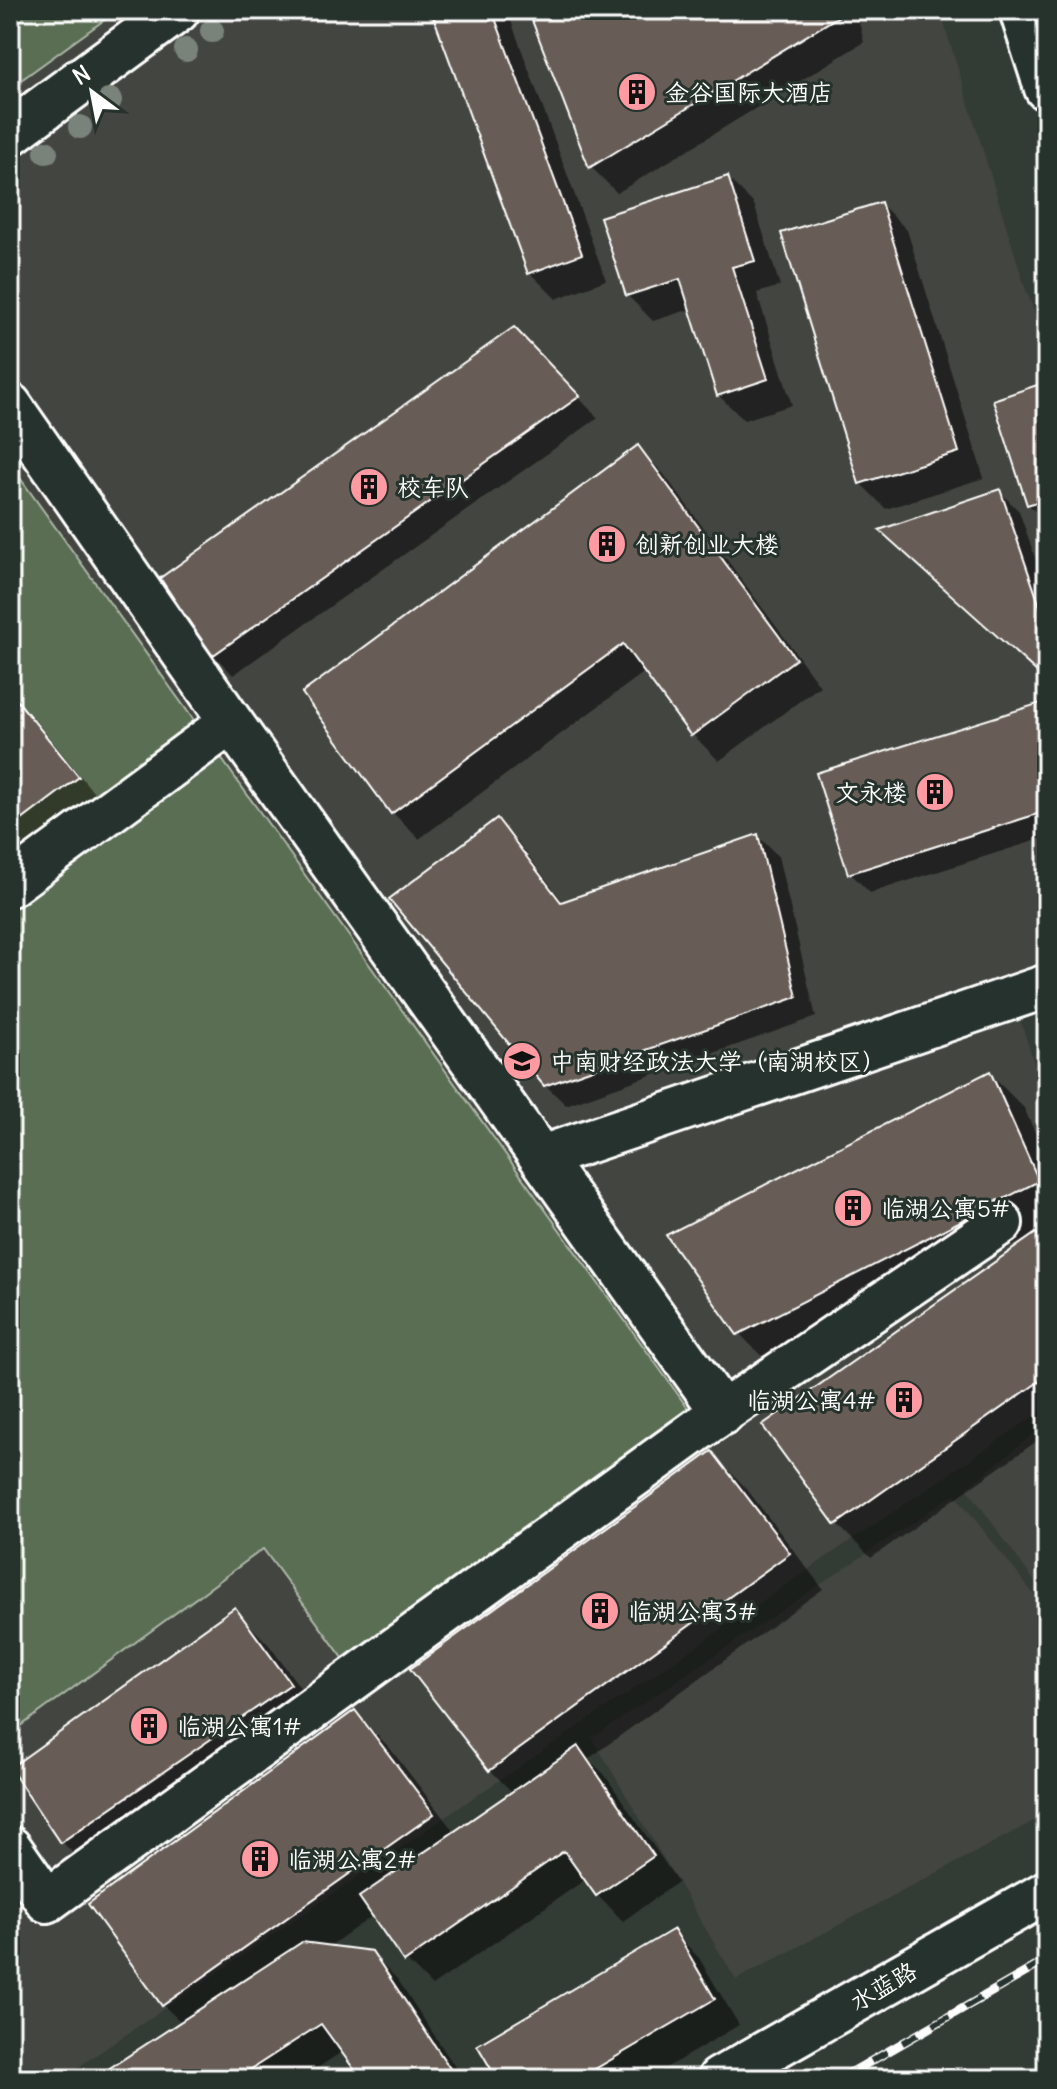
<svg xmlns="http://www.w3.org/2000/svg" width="1057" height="2089" font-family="Delius,'LXGW WenKai TC',sans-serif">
  <rect width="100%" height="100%" fill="#333b35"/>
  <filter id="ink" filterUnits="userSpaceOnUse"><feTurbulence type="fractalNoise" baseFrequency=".0125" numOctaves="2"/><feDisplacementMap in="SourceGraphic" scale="16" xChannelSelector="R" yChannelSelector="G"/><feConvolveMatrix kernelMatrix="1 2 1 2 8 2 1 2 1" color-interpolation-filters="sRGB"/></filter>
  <g filter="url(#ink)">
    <!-- built -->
    <path fill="#43453f" d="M10,10H940L1026,290L1047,345V1010L1020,1019L1047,1103V1407L61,2079H10Z
      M1047,1423V1599L967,1488Z
      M955,1494L1047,1611V1814L736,1980L592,1738Z"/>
    <!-- green -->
    <path fill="#5a6e52" stroke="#acb6a8" stroke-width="2" d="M10,10H118L10,88Z
      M10,464L702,1428L357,1677L263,1549L10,1734Z"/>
    <!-- shadow -->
    <path fill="#0007" d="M433,10H507L606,280L556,299L530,273Z
      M530,10H856L864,42L617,193L591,167Z
      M728,178L754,204L780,286L757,293L792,405L744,420L718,395L691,309L653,321L627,295Z
      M881,204L907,230L984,478L886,509L860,483Z
      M534,350L598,418L233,675L213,654Z
      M1043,385L1047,390V523L1028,504Z
      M638,448L663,473L820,686L719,761L693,735L646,671L419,839L393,813L304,693Z
      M999,491L1019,511L1047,592V680L902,550Z
      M12,696L32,716L98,798L10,864Z
      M1047,703V837L870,893L850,873Z
      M497,821L517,841L564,903L758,836L778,856L816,1017L566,1105L545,1085Z
      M989,1073L1024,1108L1047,1159V1229L1035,1235L1047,1247V1434L871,1558L837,1524L1025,1242L1024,1240L773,1368L739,1333Z
      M712,1453L746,1488L823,1589L588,1759L604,1774L678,1882L623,1921L597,1895L586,1879L432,1986L406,1960L374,1915L328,1947L371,1953L398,1980L463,2079H364L343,2051L301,2079H97L182,2023L163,2005L91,1904L355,1713L389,1747L455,1833L513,1793L490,1770L413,1669Z
      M235,1610L269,1645L324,1720L96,1876L61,1841Z
      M674,1932L699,1958L739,2025L647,2079H500Z"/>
    <!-- building -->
    <path fill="#685d56" stroke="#fff" stroke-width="2" d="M431,10H492L582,254L528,274Z
      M528,10H837L839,16L589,168Z
      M728,176L755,261L732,267L768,379L717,396L680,279L626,296L600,217Z
      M881,202L959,452L859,484L781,233Z
      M514,327L580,396L212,656L160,578Z
      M1043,383L1047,395V499L1027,505L993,400Z
      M638,445L796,659L691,736L623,644L391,814L302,693Z
      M1000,489L1047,627V668L1037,672L879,530Z
      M12,694L79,777L10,829V695Z
      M1047,701V811L848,874L816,773Z
      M497,818L561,902L758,834L797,997L544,1086L389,899Z
      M990,1071L1039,1181L737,1335L666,1235Z
      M1036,1233L1047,1248V1376L835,1525L762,1425Z
      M712,1451L790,1553L489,1771L410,1669Z
      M235,1607L291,1684L60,1843L10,1768Z
      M355,1710L434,1814L162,2006L88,1904Z
      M578,1746L654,1856L596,1896L564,1851L404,1962L359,1897Z
      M674,1929L715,1999L578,2079H497L477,2045Z
      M302,1942L372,1951L457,2079H361L321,2024L236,2079H93Z"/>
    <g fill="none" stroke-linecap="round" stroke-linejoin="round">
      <!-- minor casing -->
      <g stroke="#fff" stroke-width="48">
        <path id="minor" d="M10,405L231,722L10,885
          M231,722L723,1413
          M542,1157L1047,986
          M10,1848L47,1901L707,1423L1001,1223
          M719,2079L1047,1892"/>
      </g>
      <!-- major casing -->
      <g stroke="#fff" stroke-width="50">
        <path id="major" d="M1022,10L1047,88
          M10,133L177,10"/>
      </g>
      <!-- minor -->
      <use href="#minor" stroke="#26332d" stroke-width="42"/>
      <!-- major -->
      <use href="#major" stroke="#26332d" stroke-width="44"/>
      <!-- rail casing -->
      <g stroke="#fff" stroke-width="9">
        <path id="rail" d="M840,2079L1047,1960"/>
      </g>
      <!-- rail -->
      <use href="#rail" stroke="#26332d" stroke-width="6" stroke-dasharray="18" stroke-linecap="butt"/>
    </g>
    <!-- trees -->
    <g fill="#7a8379">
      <circle cx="212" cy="31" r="12"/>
      <circle cx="186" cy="50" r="12"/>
      <circle cx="110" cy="100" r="12"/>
      <circle cx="80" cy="127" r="12"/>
      <circle cx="46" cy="152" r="12"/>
    </g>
  </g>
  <!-- icons -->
  <defs>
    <g id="building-disc" transform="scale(2)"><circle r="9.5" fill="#ff9aa2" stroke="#26332d"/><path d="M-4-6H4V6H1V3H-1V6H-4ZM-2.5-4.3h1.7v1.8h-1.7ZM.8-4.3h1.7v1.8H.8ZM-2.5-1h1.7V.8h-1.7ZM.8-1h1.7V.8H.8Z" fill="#111"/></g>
    <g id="university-disc" transform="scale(2)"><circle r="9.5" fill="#ff9aa2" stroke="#26332d"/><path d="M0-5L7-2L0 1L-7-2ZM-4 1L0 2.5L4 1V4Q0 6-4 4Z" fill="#111"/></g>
  </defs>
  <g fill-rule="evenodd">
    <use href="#building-disc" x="637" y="92"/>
    <use href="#building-disc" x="369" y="487"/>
    <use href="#building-disc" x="607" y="544"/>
    <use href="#building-disc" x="935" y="792"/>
    <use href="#university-disc" x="522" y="1061"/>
    <use href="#building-disc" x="853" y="1208"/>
    <use href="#building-disc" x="904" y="1400"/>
    <use href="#building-disc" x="600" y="1611"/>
    <use href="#building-disc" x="149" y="1726"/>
    <use href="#building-disc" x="260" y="1859"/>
  </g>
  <g text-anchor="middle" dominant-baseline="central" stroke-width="6" stroke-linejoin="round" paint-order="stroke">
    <!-- poi labels -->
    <g font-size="24" fill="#fff" stroke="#26332d" text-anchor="start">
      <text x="665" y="92">金谷国际大酒店</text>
      <text x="397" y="487">校车队</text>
      <text x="635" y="544">创新创业大楼</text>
      <text x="907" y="792" text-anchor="end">文永楼</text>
      <text x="550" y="1061">中南财经政法大学（南湖校区）</text>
      <text x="881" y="1208">临湖公寓5#</text>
      <text x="876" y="1400" text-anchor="end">临湖公寓4#</text>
      <text x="628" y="1611">临湖公寓3#</text>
      <text x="177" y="1726">临湖公寓1#</text>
      <text x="288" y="1859">临湖公寓2#</text>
    </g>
    <!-- street labels -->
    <g font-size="24" fill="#fff" stroke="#26332d">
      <text transform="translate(883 1986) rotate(-30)">水蓝路</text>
    </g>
  </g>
  <!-- margin -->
  <rect width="1057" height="2089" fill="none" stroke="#26332d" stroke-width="40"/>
  <rect x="20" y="20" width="1017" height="2049" fill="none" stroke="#fff" stroke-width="3" filter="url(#ink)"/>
  <!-- north arrow -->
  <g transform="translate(92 92) rotate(328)" stroke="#26332d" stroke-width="6" paint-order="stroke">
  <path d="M0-6L14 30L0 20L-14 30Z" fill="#ffffff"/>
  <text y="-12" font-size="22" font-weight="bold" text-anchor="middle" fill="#ffffff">N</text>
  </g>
</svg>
